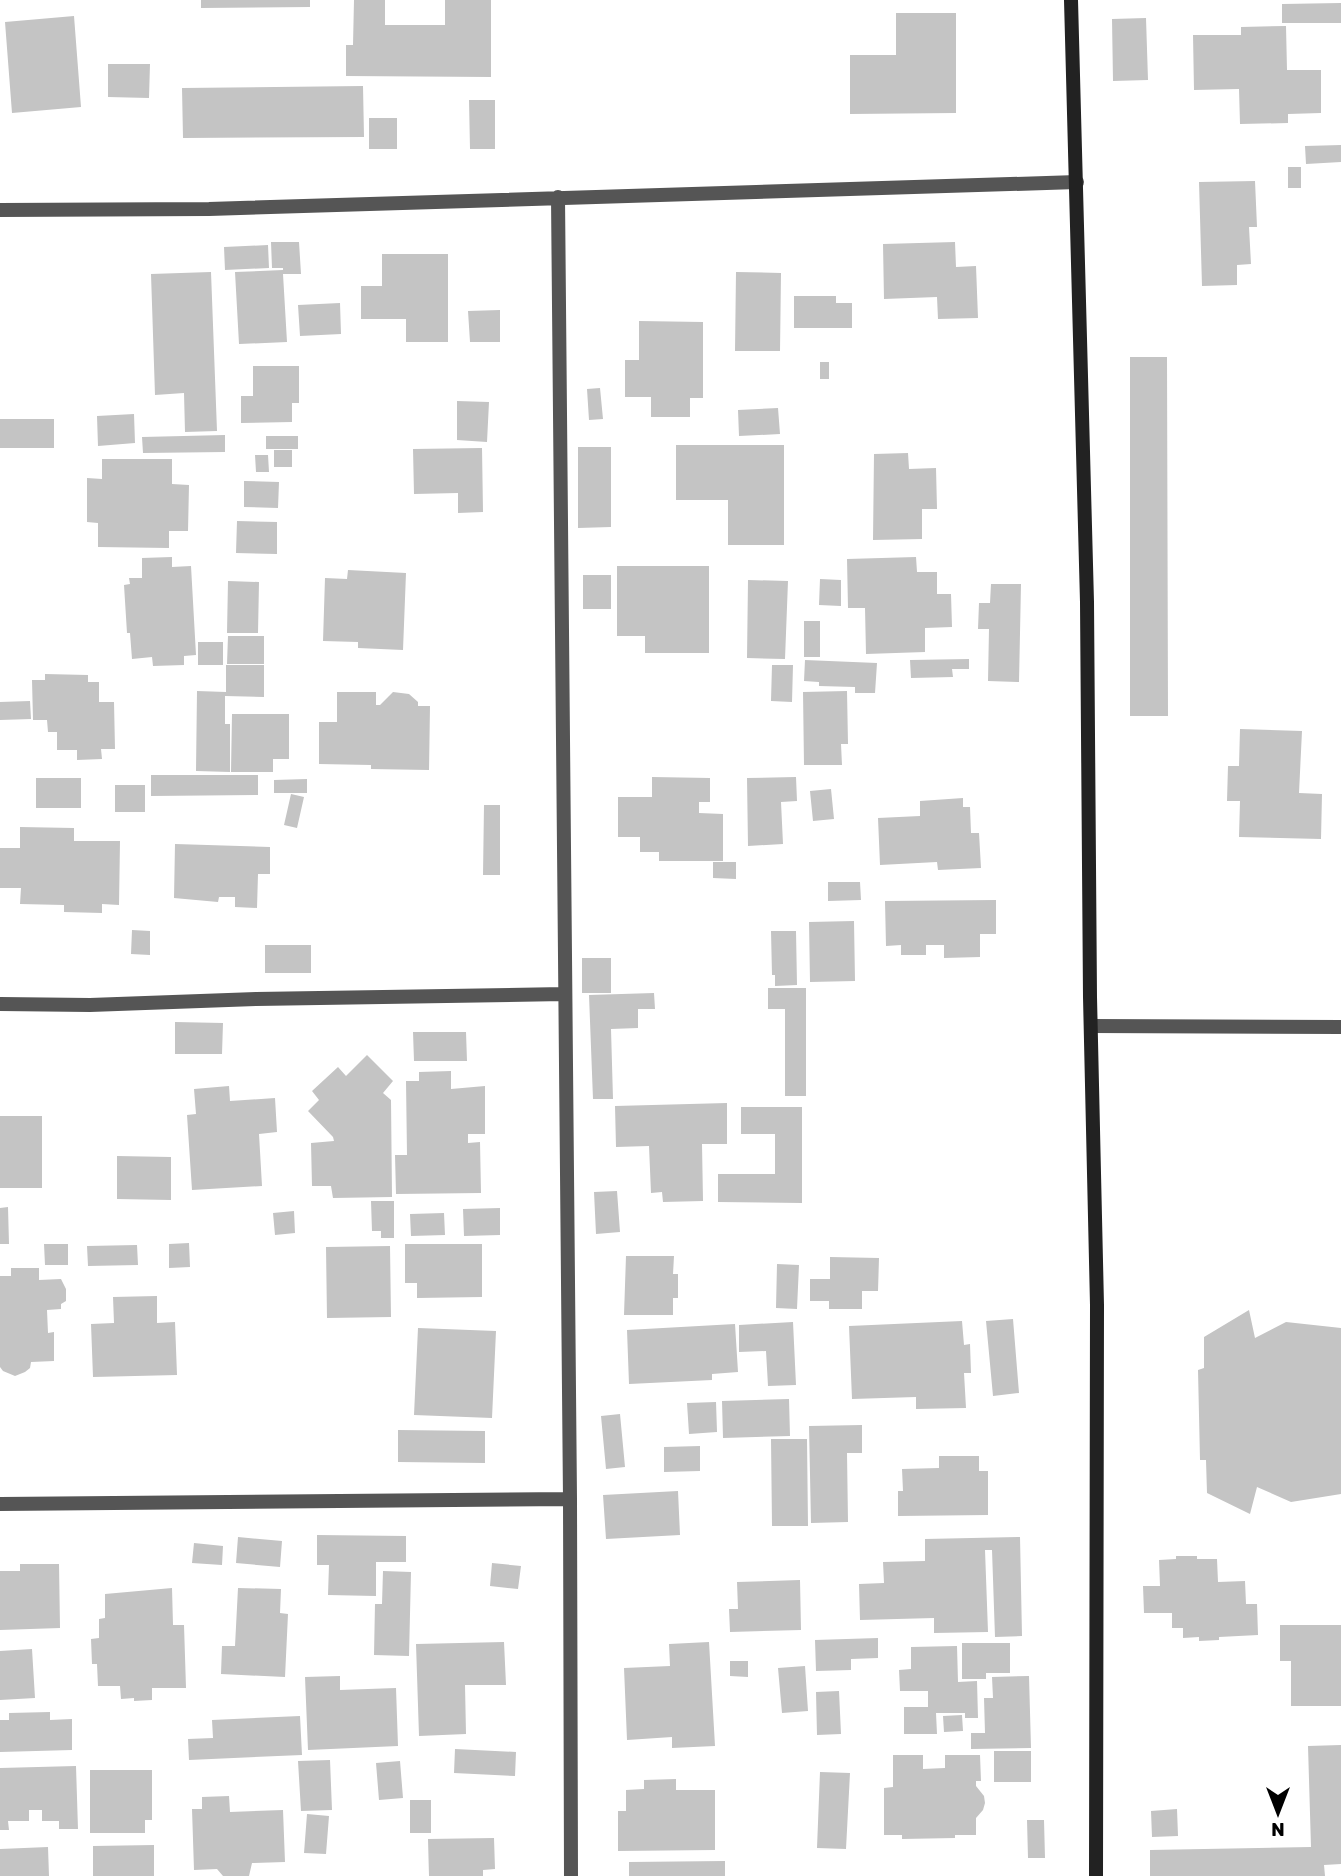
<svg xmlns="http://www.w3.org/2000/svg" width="1341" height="1876" font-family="Rubik,sans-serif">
  <rect width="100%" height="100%" fill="#fff"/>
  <!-- building -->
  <path fill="#c4c4c4" d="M201,0H310V7L201,8Z
    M354,0H385V25H445V0H491V77L346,76V45H353Z
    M1341,3V23H1282V4Z
    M896,13H956V113L850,114V55H896Z
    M74,16L81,107L12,113L5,22Z
    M1146,18L1148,80L1113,81L1112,19Z
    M1286,26L1287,70H1321V113L1288,114V123L1240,124L1239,89L1194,90L1193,35H1241V27Z
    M108,64H150L149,98L108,97Z
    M363,86L364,137L183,138L182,88Z
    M469,100H495V149H470Z
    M369,118H397V149H369Z
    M1341,145V162L1306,164L1305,146Z
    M1288,167H1301V188H1288Z
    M1255,181L1257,227H1249L1251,264L1237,265V285L1202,286L1199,182Z
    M271,242H299L301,274H283L287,342L239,344L235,272L283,270V268H272Z
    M955,242L956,267L976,266L978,318L938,319L937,297L884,299L883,244Z
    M268,245L269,268L225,270L224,247Z
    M382,254H448V342H406V319H361V286H382Z
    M211,272L217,431L185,432L184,393L155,395L151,274Z
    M736,272L781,273L780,351H735Z
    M794,296H836V303H852V328H794Z
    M340,303L341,334L300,336L298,305Z
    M500,310V342H470L468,311Z
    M639,321L703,322V398H690V417H651V397H625V360H639Z
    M1130,357H1167L1168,716H1130Z
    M820,362H829V379H820Z
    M253,366H299V403H292V422L241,423V396H253Z
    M600,388L603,419L589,420L587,389Z
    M457,401L489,402L487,442L457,440Z
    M778,408L780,434L739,436L738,410Z
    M134,414L135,443L98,446L97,416Z
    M0,419H54V448H0Z
    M225,435V452L143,453L142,437Z
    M266,436H298V449H266Z
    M676,445H784V545H728V500H676Z
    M578,447H611V527L578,528Z
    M482,448L483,512L458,513V493L414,494L413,449Z
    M274,450H292V467H274Z
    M908,453L909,469L936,468L937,509H922V539L873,540L874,454Z
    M255,455H268L269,472H256Z
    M102,459H172V484L189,485L188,531H169V548L98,547V523L87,522V478L102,479Z
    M244,481L279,482L278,508L244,507Z
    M237,521L277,522V554L236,553Z
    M172,557V567L191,566L196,655L184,656V665L153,666L152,657L132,659L130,633H127L124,585L130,584L129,578H142V558Z
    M916,557L917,572H937V594H951L952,627L925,628V652L866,654L865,608H848L847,559Z
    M617,566H709V653H645V636H617Z
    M348,570L406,573L403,650L358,648V642L323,641L325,578L347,579Z
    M583,575H611V609H583Z
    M820,579L841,580V606L819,605Z
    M748,580L788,581L785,659L747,658Z
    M228,581L259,582L258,633H227Z
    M991,584H1021L1019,682L988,681L989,629H978L979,603H990Z
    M804,621H820V657H804Z
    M228,636H264V664H227Z
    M198,642H223V665H198Z
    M969,659V669H952L953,677L911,678L910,660Z
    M805,660L877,663L875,693H855V687L819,686V682L804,681Z
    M226,665H264V697L225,696V724H230V772L196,771L197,691L226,692Z
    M772,665H793L792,702L771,701Z
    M45,674L88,675V682H99V702H114L115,749H101L102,759L77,760V750H57V732H48L47,720H33L32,680H45Z
    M847,691L848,744H841L842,765H804L803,692Z
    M337,692H376V705H380L393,692L409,694L418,702V706H430L429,770L371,769V765L319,764V722H337Z
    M30,701L31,719L0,720V702Z
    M232,714H289V759H273V772H231Z
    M1240,729L1302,731L1299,793L1322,794L1321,839L1239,837L1240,801H1227L1228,766H1239Z
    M151,775H258V795L151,796Z
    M652,777L710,778V802H699V813L723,814V861H659V852H640V837H618V797H652Z
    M796,777L797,801L781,802L783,844L748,846L747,778Z
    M36,778H81V808H36Z
    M307,779V793H274V780Z
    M115,785H145V812H115Z
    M831,789L834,819L813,821L810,791Z
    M291,794L304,797L297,828L284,825Z
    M963,798V807H970L971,833H979L981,868L938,870L937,862L880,865L878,818L920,816V801Z
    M484,805H500V875H483Z
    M20,827L74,828V841H120L119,905L102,904V913L64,912V905L20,904L21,888H0V848H20Z
    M175,844L270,847V874H258L257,908L235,907V897H219L218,902L174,898Z
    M713,862H736V879L713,878Z
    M828,882H860L861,900L828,901Z
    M996,900V934H980V957L944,958V945H926V955H901V945L886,946L885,901Z
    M854,921L855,981L810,982L809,922Z
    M132,930L150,931V955L131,954Z
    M771,931H796L797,985L775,986V975H772Z
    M265,945H311V973H265Z
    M582,958H611V993H582Z
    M768,988H806V1096H785V1009H768Z
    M654,993L655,1009H638V1028L611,1029L613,1099H593L589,995Z
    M175,1022L223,1023L222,1054H175Z
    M413,1032H466L467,1061H414Z
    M367,1055L393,1081L383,1093L391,1100L392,1197L333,1198L331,1186H312L311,1143L334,1141L333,1137L308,1111L319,1100L312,1091L338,1067L346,1076Z
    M451,1071V1089L485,1086V1134H468V1143L480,1142L481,1193L396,1194L395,1155H407L406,1081H419V1072Z
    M229,1086L230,1101L275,1098L277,1132L259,1134L262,1186L192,1190L187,1115L196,1114L194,1089Z
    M727,1103V1144H702L703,1201L663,1202L662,1192L651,1193L649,1146L616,1147L615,1106Z
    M741,1107H802V1203L718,1202V1174H775V1134H741Z
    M0,1116H42V1188H0Z
    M117,1156L171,1157V1200L117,1199Z
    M617,1191L620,1232L596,1234L594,1192Z
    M371,1201H394V1238H381V1231H372Z
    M8,1207L9,1244H0V1208Z
    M500,1208V1235L464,1236L463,1209Z
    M294,1211L295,1233L275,1235L273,1213Z
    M444,1213L445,1235L411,1236L410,1214Z
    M189,1243L190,1267L169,1268V1244Z
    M44,1244H68V1265H45Z
    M405,1244H482V1297L417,1298V1283H405Z
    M137,1245L138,1265L88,1266L87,1246Z
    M390,1246L391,1317L327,1318L326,1247Z
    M626,1256H674L673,1274H678V1298H673V1315H624Z
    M830,1257L879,1258L878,1291H862V1309H829V1301H810V1279H830Z
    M777,1264L799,1265L797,1309L776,1308Z
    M11,1268H39V1280L61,1279L66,1289V1301L61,1304V1309L47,1310L48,1333L54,1332V1361L31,1362L30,1368L25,1372L15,1376L3,1371L0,1367V1276H11Z
    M157,1296V1323L175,1322L177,1375L93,1377L91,1324L114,1323L113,1297Z
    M1249,1310L1255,1338L1286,1322L1341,1328V1494L1291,1502L1257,1487L1250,1514L1207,1493L1206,1460H1200L1198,1370L1204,1368V1337Z
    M1013,1319L1019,1393L993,1396L986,1321Z
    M962,1321L964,1345L970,1344L971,1373H964L966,1408L916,1409V1397L852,1399L849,1326Z
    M793,1322L796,1385L768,1386L766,1351L739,1352V1325Z
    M735,1324L738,1372L712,1374V1380L629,1384L627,1330Z
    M418,1328L496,1331L492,1418L414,1415Z
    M789,1399L790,1436L723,1438L722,1401Z
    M716,1402L717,1432L689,1434L687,1403Z
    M620,1414L625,1467L606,1469L601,1416Z
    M862,1425V1453H847L848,1522L811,1523L809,1426Z
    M398,1430L485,1431V1463L398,1462Z
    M771,1439H807L808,1526H772Z
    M700,1446V1471L664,1472V1447Z
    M939,1456H979V1471H988V1515L898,1516V1491H903L902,1469L939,1468Z
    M678,1491L680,1535L606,1539L603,1495Z
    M317,1535L406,1536V1562H376V1596L328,1595L329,1565H317Z
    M238,1537L282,1541L280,1567L236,1563Z
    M1020,1537L1022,1636L995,1637L992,1550H985L988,1632L934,1633V1618L860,1620L859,1584L884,1583L883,1562L925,1561V1539Z
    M194,1543L223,1546L222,1565L192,1563Z
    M1176,1556H1197V1559H1217L1218,1582L1245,1581L1246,1604H1257L1258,1635L1219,1637V1640L1199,1641V1637L1183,1638V1628H1172V1613H1144L1143,1586H1160L1159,1560L1176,1559Z
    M492,1563L521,1566L518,1589L490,1586Z
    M20,1564H59L60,1628L0,1630V1571H20Z
    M383,1571L411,1572L409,1656L374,1655L375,1604H382Z
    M800,1580L801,1630L730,1632L729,1609H738L737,1582Z
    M172,1588L173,1625H184L186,1688H152V1700L134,1701V1698L121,1699L120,1686H98L97,1664H92L91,1639L99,1638V1619L105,1618V1594Z
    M238,1588L281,1589L280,1613L288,1614L285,1677L221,1674L222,1646H235Z
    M1280,1625H1341V1706H1291V1661H1280Z
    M878,1638V1658L851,1659V1670L816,1671L815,1640Z
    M504,1642L506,1685H465L466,1734L419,1736L416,1644Z
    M709,1642L715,1746L672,1748V1737L627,1740L624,1668L670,1666L669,1644Z
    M962,1643H1010V1673H986V1679H962Z
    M957,1646L958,1682L977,1681L978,1718H965V1713H936L937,1734H904V1707H928V1691H900L899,1670L911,1669V1647Z
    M32,1649L35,1698L0,1700V1651Z
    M730,1661H748V1677L730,1676Z
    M805,1666L808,1711L782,1713L778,1668Z
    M340,1676V1690L396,1688L398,1746L308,1750L305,1677Z
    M1029,1676L1031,1748L971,1749V1733H985L984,1698H993L992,1677Z
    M839,1691L841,1734L817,1735L816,1692Z
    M50,1712V1720L72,1719V1750L0,1752V1720H9V1713Z
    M962,1715L963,1731L944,1732L943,1716Z
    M300,1716L302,1755L189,1760L188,1739L213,1738L212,1720Z
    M1341,1745V1864L1324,1865L1325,1876H1150V1850L1311,1847L1308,1746Z
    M455,1749L516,1752L515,1776L454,1773Z
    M994,1751H1031V1782H994Z
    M893,1755H923V1769L945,1768V1755H980L981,1781H976V1786L984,1796L985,1803L983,1810L976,1818V1835H955V1838L902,1839V1835H884V1788L893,1787Z
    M330,1760L332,1810L301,1811L298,1761Z
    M400,1761L403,1798L379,1800L376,1763Z
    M76,1766L78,1829H59V1821H42V1810H29V1821H8L9,1830H0V1768Z
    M90,1770H152V1820H145V1833H90Z
    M820,1772L850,1773L846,1849L817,1848Z
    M676,1779V1790H715V1850L618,1851V1811H626V1790L644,1789V1780Z
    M229,1796L230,1812L283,1810L285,1862L252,1863L249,1876H223L217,1869L194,1870L192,1809H202V1797Z
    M410,1800H431V1833H410Z
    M1177,1809L1178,1836L1152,1837L1151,1811Z
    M307,1814L329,1816L326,1854L304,1853Z
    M1027,1820H1044L1045,1858H1028Z
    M494,1838L495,1869L483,1870V1876H429L428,1839Z
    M154,1845V1876H93V1846Z
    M48,1847L49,1876H0V1849Z
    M725,1861V1876H629V1862Z"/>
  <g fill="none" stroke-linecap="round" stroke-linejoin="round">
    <!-- lane -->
    <path stroke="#555" stroke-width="14" d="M1091,1026L1341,1027"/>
    <!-- street -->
    <path stroke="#555" stroke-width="14" d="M558,197L570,1499L571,1876
      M0,210L209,209L1077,182
      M0,1004L90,1005L256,999L564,994
      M0,1504L570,1499"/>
    <!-- secondary -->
    <path stroke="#222" stroke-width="14" d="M1071,0L1087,602L1090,997L1097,1305L1096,1876"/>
  </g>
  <!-- north arrow -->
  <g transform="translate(1278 1813) rotate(180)" stroke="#ffffff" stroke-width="5" paint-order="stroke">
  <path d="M0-5L12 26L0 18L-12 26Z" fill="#000000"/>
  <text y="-10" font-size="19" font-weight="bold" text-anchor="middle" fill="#000000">N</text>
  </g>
</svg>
